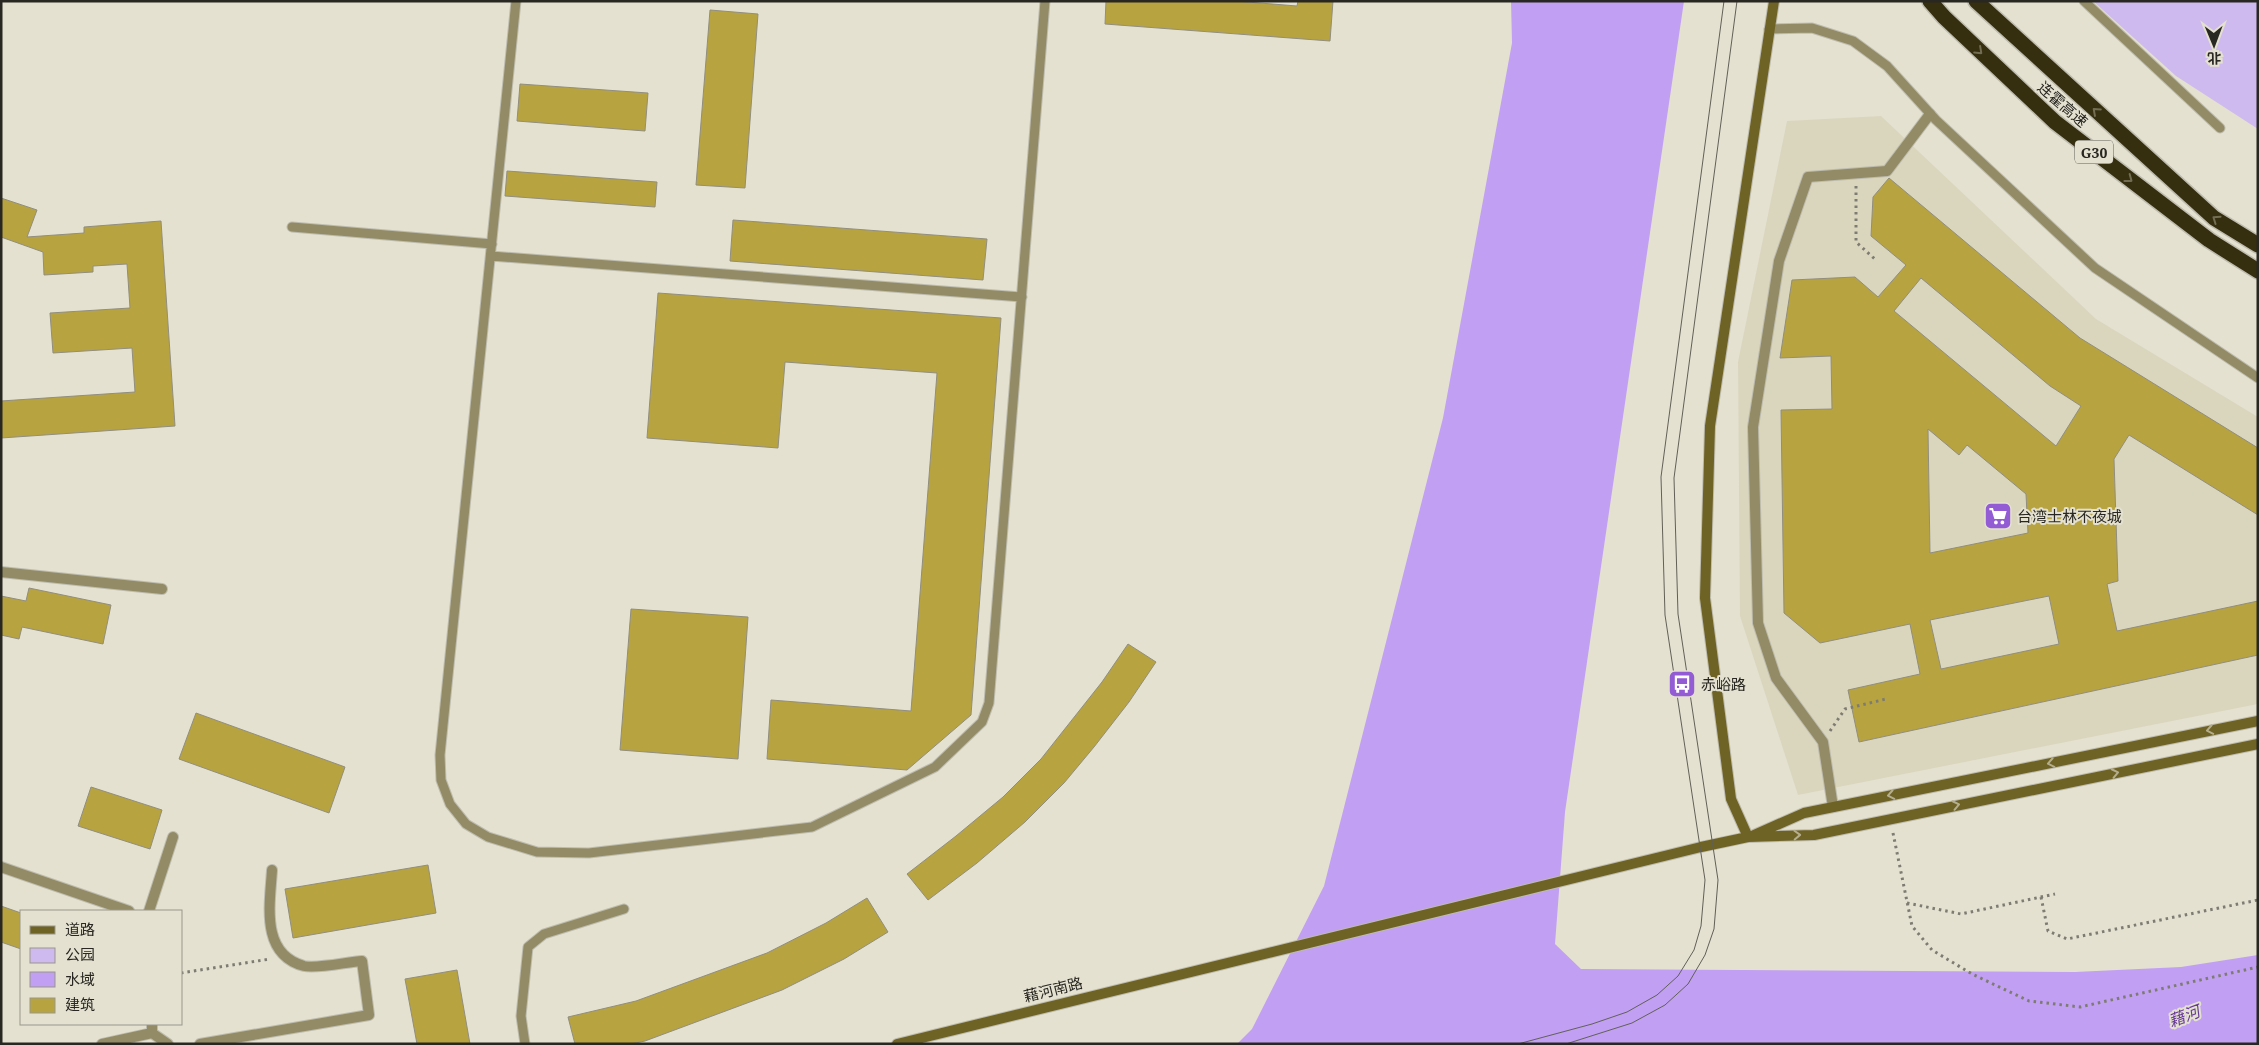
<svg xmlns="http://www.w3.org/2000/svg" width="2259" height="1045" font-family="'Noto Serif','Noto Sans SC',serif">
  <rect width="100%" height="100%" fill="#e4e1d1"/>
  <!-- built -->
  <path fill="#dad6be" d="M1881,116L2096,319L2258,417V704L1798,795L1740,616L1738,362L1787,121Z"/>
  <!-- green -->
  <path fill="#cebaee" d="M2093,1H2258V129L2176,76Z"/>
  <!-- water -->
  <path fill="#c19ff2" d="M1511,1H1684L1565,812L1555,944L1581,969L2075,972L2181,967L2258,955V1044H1237L1252,1029L1324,886L1443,418L1512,43Z"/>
  <!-- building -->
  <path fill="#b7a33f" stroke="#918e7f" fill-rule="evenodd" d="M1106,1H1235L1297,6L1298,1H1333L1330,41L1105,24Z
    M710,10L758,14L745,188L696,185Z
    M520,84L648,93L645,131L517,121Z
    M507,171L657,182L655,207L505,196Z
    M1889,178L2080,338L2258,448V515L2129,435L2114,459L2118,581L2107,584L2117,631L2258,601V655L1859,742L1848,690L1920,674L1910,624L1820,643L1784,613L1781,410L1832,409L1831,356L1780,358L1792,280L1855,277L1878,297L1906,265L1871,236L1873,197ZM1921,278L2050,386L2081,406L2056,446L1894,311ZM1928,429L1959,455L1967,445L2026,494L2028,533L1930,553ZM2049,596L2059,644L1941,669L1930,620Z
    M1,198L37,210L27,237L84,233V227L161,221L175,426L1,438V401L135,392L132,348L53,353L50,313L130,308L127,264L93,266V272L44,275L43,252L1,237Z
    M733,220L987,239L983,280L730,261Z
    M658,293L1001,318L971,715L907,770L767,759L771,700L911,711L937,373L785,362L778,448L647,438Z
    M29,588L111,605L103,644L22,627L19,639L1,635V596L26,601Z
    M631,609L748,617L738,759L620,750Z
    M1128,644L1156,662L1129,702L1094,747L1064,783L1025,822L977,863L928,900L907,874L956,836L1003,797L1041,759L1102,682Z
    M196,713L345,767L329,813L179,759Z
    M91,787L162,810L150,849L78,826Z
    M428,865L436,913L293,938L285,889Z
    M867,898L888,932L844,959L782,990L645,1041L631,1044H575L568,1017L636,1001L767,953L826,923Z
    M1,906L21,913V949L1,942Z
    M457,970L470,1044H417L405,979Z"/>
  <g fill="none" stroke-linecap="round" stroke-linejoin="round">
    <!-- service casing -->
    <g stroke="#bebcae" stroke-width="11">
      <path id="service" d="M516,1L440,755L441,780L450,804L466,824L488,837L537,852L589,853L812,827L935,767L982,722L989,703L1045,1
        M2084,1L2220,128
        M1769,29L1812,28L1853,41L1887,66L1936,120L2095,268L2258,378
        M292,227L492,244
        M491,256L1022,297
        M525,1044L521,1016L528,947L544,934L624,909"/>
    </g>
    <!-- pedestrian casing -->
    <g stroke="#bebcae" stroke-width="12">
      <path id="pedestrian" d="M1833,807L1823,742L1776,678L1758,623L1753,427L1779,261L1808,177L1887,171L1930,114"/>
    </g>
    <!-- minor casing -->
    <g stroke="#bebcae" stroke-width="12">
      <path id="minor" d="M1,572L162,589
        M1,867L129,911
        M149,911L173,837
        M152,1033L168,1044
        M102,1044L152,1033V1024
        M200,1044L369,1015L362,961C347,962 317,969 304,966C260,954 270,904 272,870"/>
    </g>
    <!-- secondary casing -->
    <g stroke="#bebcae" stroke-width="12">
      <path id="secondary" d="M1754,835L1804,813L2258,721
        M1748,837L1731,799L1705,598L1710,426L1774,1
        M897,1044L1701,847L1748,837L1814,835L2258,744"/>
    </g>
    <!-- motorway casing -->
    <g stroke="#bebcae" stroke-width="18">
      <path id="motorway" d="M1930,1L1944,17L2055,122L2209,240L2258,271
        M1976,1L2214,218L2258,245"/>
    </g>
    <!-- path -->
    <path stroke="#7e7c72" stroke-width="3" stroke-dasharray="2.5 4" stroke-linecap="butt" d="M1856,186V242L1877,261
      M1830,731L1845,709L1886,699
      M1893,833L1912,926L1932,950L1972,974L2029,1001L2080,1007L2258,967
      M2041,897L2048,931L2067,939L2258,900
      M1907,903L1961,914L2055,894
      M181,973L270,959"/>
    <!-- service -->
    <use href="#service" stroke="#938b65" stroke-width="9"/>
    <!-- pedestrian -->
    <use href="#pedestrian" stroke="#938b65" stroke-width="10"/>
    <!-- minor -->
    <use href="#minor" stroke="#938b65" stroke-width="10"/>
    <!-- secondary -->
    <use href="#secondary" stroke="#6e6225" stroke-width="10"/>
    <!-- motorway -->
    <use href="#motorway" stroke="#352e0f" stroke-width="15"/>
    <!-- tram -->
    <path stroke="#616057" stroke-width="1" d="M1518,1044L1592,1024L1627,1012L1657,995L1678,976L1694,950L1701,926L1705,880L1665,615L1661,477L1724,1
      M1566,1044L1632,1023L1665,1005L1688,984L1705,955L1714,929L1718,880L1678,614L1674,478L1737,1"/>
  </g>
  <!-- one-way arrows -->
  <defs><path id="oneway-chevron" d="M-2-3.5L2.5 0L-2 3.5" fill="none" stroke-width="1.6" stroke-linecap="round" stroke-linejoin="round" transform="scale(1.25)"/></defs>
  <g stroke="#726d53">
    <use href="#oneway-chevron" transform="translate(1979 51) rotate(43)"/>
    <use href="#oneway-chevron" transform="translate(2096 111) rotate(-138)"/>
    <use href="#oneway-chevron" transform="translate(2129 179) rotate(37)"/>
    <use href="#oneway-chevron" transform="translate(2216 219) rotate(-145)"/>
  </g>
  <g stroke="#b5ae8c">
    <use href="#oneway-chevron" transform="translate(2210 730) rotate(169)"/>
    <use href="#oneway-chevron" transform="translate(2051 763) rotate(169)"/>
    <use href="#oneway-chevron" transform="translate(2115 773) rotate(-12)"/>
    <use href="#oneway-chevron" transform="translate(1891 795) rotate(169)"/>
    <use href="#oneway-chevron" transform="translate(1956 805) rotate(-12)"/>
    <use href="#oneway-chevron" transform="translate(1797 835) rotate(-2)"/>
  </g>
  <!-- icons -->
  <defs>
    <g id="supermarket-square" transform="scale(1.4375)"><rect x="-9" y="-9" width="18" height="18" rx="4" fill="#945cd4" stroke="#e4e1d1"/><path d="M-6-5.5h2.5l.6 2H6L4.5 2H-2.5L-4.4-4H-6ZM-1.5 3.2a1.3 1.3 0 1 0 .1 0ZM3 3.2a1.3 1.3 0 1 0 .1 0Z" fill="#fff"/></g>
    <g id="bus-square" transform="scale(1.4375)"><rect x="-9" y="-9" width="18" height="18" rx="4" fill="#945cd4" stroke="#e4e1d1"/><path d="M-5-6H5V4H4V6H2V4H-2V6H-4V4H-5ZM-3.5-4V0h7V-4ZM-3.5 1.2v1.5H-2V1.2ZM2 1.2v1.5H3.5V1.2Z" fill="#fff"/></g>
  </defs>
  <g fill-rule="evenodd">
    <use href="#supermarket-square" x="1998" y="516"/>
    <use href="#bus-square" x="1682" y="684"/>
  </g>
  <g text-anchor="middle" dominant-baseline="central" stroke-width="4" stroke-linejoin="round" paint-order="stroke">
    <!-- shield labels -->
    <rect fill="#e4e1d1" stroke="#605f56" stroke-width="1" x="2075" y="140.5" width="38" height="23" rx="4"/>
    <g font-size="14" font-weight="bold" fill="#282721">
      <text x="2094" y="152">G30</text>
    </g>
    <!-- street labels -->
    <g font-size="15" fill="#282721" stroke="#e4e1d1">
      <text transform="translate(2063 104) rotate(41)">连霍高速</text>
      <text transform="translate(1053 989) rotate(-14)">藉河南路</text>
    </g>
    <!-- poi labels -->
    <g font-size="15" fill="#282721" stroke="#e4e1d1" text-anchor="start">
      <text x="2017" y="516">台湾士林不夜城</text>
      <text x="1701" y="684">赤峪路</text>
    </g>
    <!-- water labels -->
    <g font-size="16" font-style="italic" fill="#663897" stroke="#e4e1d1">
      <text transform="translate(2184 1016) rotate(-21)">藉河</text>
    </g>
  </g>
  <!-- border -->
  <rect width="2259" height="1045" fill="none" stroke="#282721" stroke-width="5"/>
  <!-- legend -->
  <rect x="20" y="910" width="162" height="115" fill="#e4e1d1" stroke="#99978b"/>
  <rect x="30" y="926" width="25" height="8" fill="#6e6225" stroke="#99978b"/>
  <text x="65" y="935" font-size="15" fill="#282721">道路</text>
  <rect x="30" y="948" width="25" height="15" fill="#cebaee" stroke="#99978b"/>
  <text x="65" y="960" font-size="15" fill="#282721">公园</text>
  <rect x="30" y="972" width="25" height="15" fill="#c19ff2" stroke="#99978b"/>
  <text x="65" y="985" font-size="15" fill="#282721">水域</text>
  <rect x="30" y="998" width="25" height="15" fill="#b7a33f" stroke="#99978b"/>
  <text x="65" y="1010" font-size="15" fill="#282721">建筑</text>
  <!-- north arrow -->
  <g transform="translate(2214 45) rotate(179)" stroke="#e4e1d1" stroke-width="4" paint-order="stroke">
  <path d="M0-4L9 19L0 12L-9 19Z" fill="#282721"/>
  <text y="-8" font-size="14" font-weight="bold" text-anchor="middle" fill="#282721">北</text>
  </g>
</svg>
